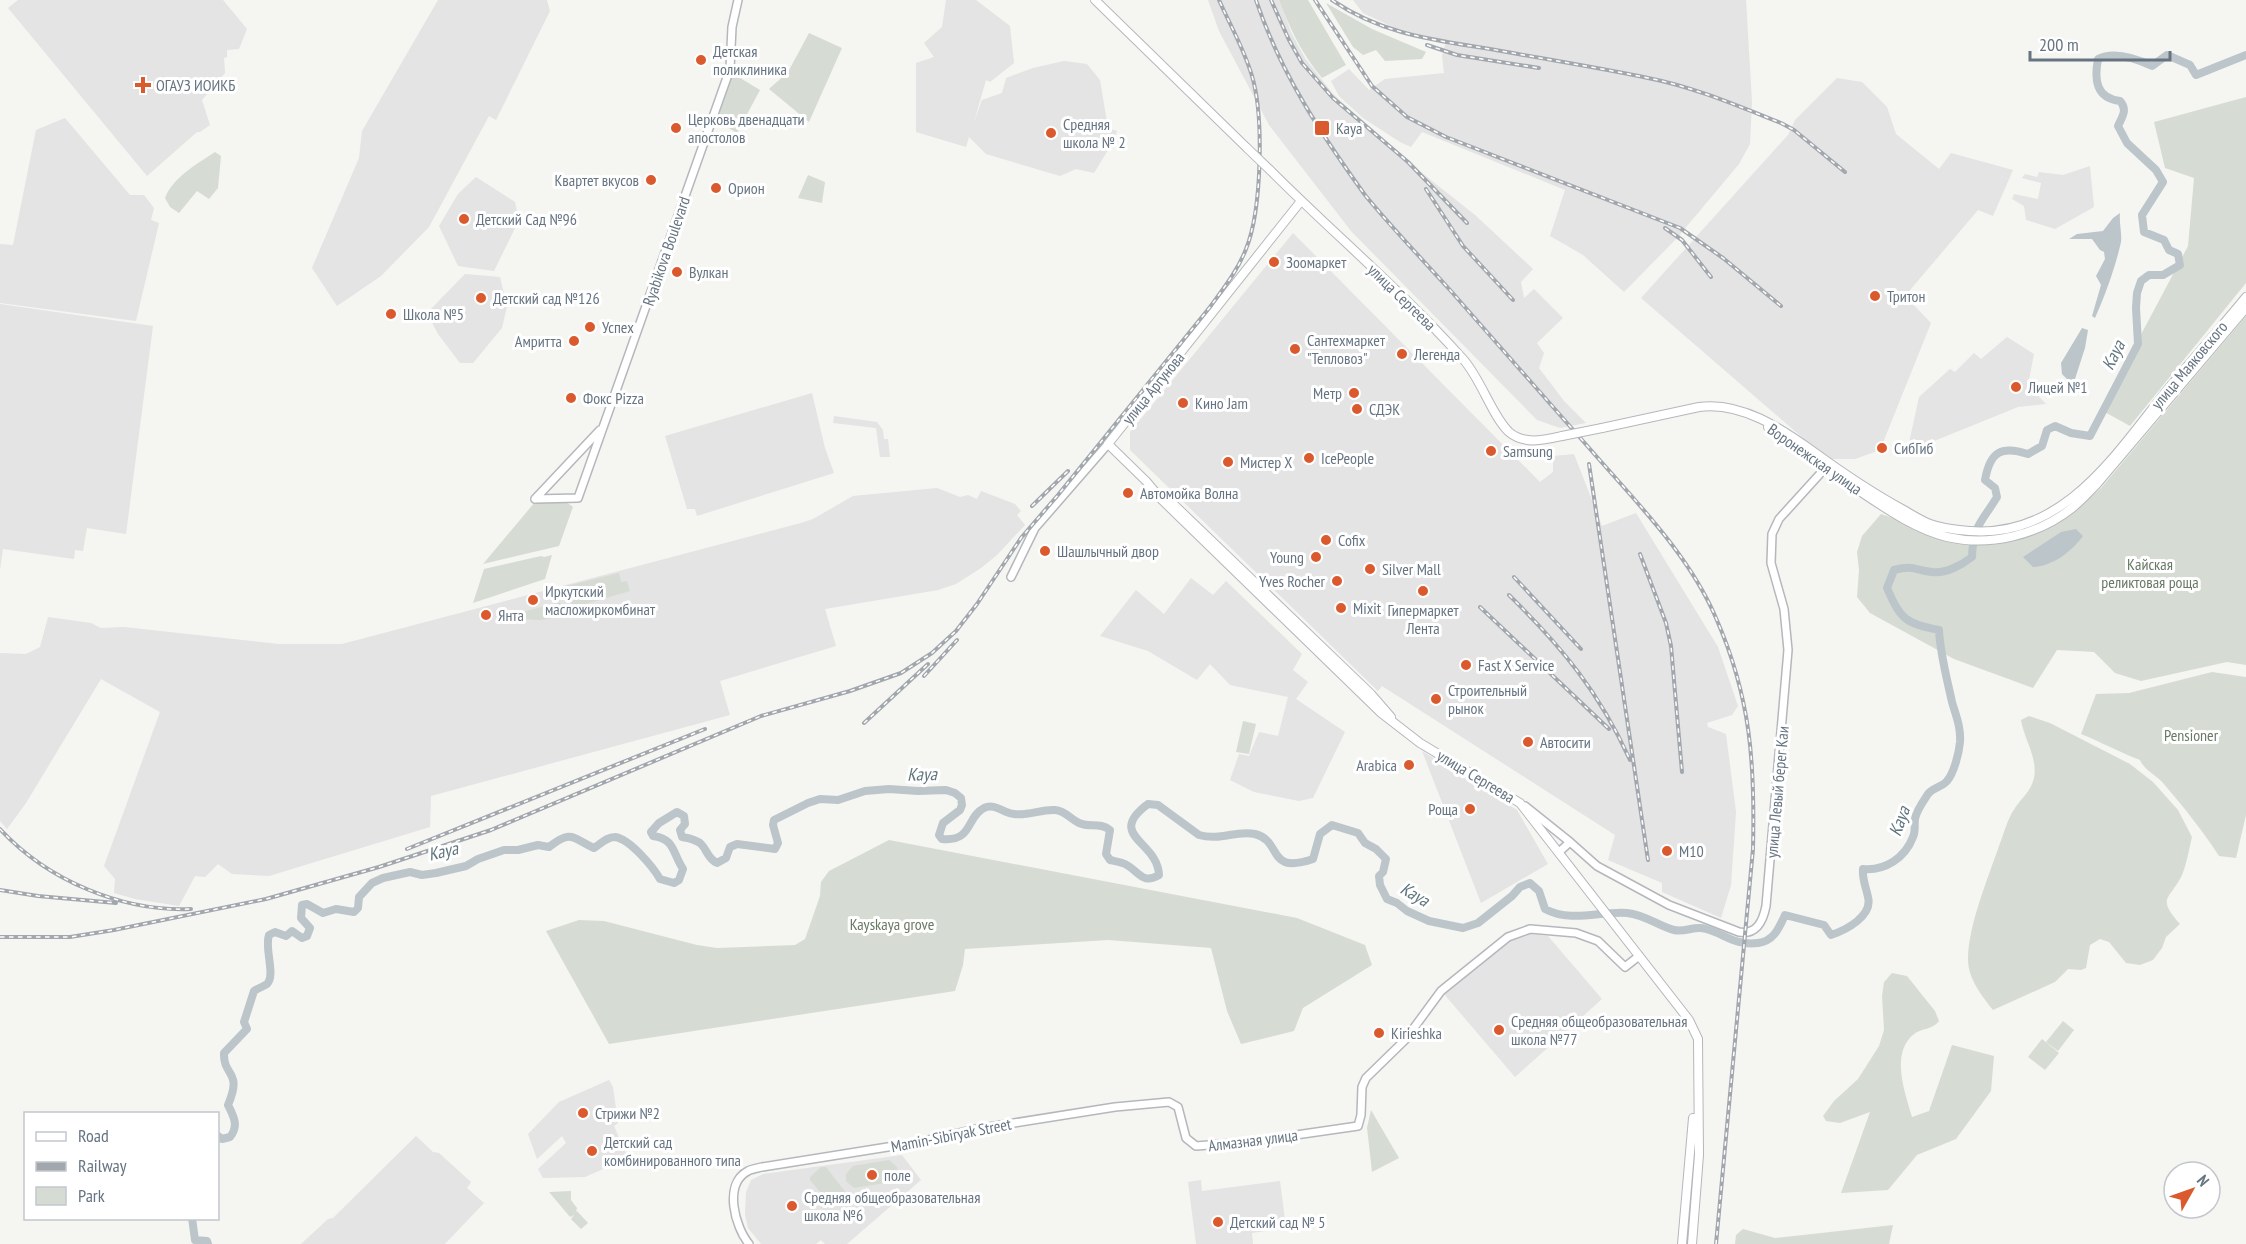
<svg xmlns="http://www.w3.org/2000/svg" width="2246" height="1244" font-family="'PT Sans Narrow',sans-serif">
  <rect width="100%" height="100%" fill="#f5f5f2"/>
  <!-- built -->
  <path fill="#e3e4e3" d="M18,0H223L247,29L239,49L227,50V57L224,58L225,73L202,100L210,125L200,132H197L147,176L8,8Z
    M438,0H547L550,11L496,120L489,116L429,227L381,276L337,306L312,268L359,158L362,131Z
    M946,0H976L1010,26L1014,63L990,82L986,80L974,122L982,100L1002,93L1006,78L1033,68L1064,61L1087,64L1100,80L1108,128L1117,131L1113,142L1094,173L1076,169L1060,176L986,154L969,137L966,147L916,132V63L934,57L924,43L942,27Z
    M1208,0H1279L1292,34L1305,58L1333,94L1422,173L1475,215L1533,269L1521,282L1524,298L1534,289L1563,318L1537,343L1544,353L1539,368L1564,401L1586,423L1560,428L1537,420L1351,231L1269,125L1219,31Z
    M1353,0H1746L1752,102L1750,144L1739,164L1677,238L1624,292L1583,255L1550,236L1565,190L1422,132L1411,147L1400,142L1363,118L1339,96L1331,81L1349,69L1369,90L1385,79L1444,73L1442,56L1446,41L1399,30L1363,13Z
    M1837,78L1862,82L1887,107L1896,134L1939,169L1951,153L2013,170L1993,216L1978,210L1905,296L1931,323L1880,450L1855,459H1827L1641,298L1788,135L1795,120Z
    M65,118L130,195H144L154,208L151,220L159,223L136,321L0,303V244L13,245L36,130Z
    M2090,166L2094,207L2055,229L2026,220L2024,206L2012,199L2014,194L2038,199L2041,183L2022,178L2025,174L2037,177L2039,172L2063,175Z
    M476,177L515,202L519,220L494,271L458,266L439,226L458,194Z
    M1293,233L1540,482L1553,472V456L1574,454L1602,526L1636,513L1718,647L1738,706L1732,715L1707,723L1708,727L1726,734L1736,812L1731,885L1721,918L1662,892V883L1608,860L1615,835L1382,686L1378,691L1130,450V432Z
    M465,274L500,277L507,306L502,328L473,363H460L438,334L427,313Z
    M0,304L153,326L126,534L87,528L83,551L75,550L74,559L3,549L0,570Z
    M2007,337L2034,354L2028,385L2046,404L2018,407L1907,452L1919,397L1950,369L1955,372L1974,353L1981,359Z
    M812,393L825,448L834,473L697,516L695,509H687L665,436Z
    M834,416L877,422L883,430L884,439H888L890,457H880L876,428L833,423Z
    M937,488L960,497L968,495L977,499L981,491L1015,504L1021,511L1017,515L1025,525L997,555L981,568L956,584L938,590L825,609L836,646L720,681L730,715L431,796L430,827L269,876L232,874L218,864L205,877L195,876L179,906L135,899L114,893L115,879L104,866L160,712L101,679L26,803L7,829L0,821V653L26,654L40,647L48,617L91,623L101,628L124,627L278,644H342L801,523L813,519L853,496Z
    M1191,578L1213,595L1226,581L1302,654L1293,670L1308,682L1296,699L1345,732L1313,798L1299,801L1254,792L1230,780L1239,754L1249,756L1259,732L1278,736L1288,697L1230,685L1210,664L1197,680L1148,651L1100,636L1136,590L1164,614Z
    M1422,751L1517,810L1548,864L1481,903Z
    M1531,934L1548,936L1602,999L1515,1077L1444,994L1505,942Z
    M609,1080L613,1087L618,1123L614,1126L628,1158L585,1177L543,1178L538,1169L566,1143L562,1136L537,1159L528,1134L559,1102Z
    M416,1136L433,1152L439,1153L471,1182L467,1188L484,1203L445,1244H301L328,1219L333,1218Z
    M902,1155L921,1180L847,1244H825L821,1240L816,1244H761L748,1228L745,1215L746,1192L751,1180L763,1174Z
    M1201,1180L1202,1191L1280,1181L1286,1228L1252,1233L1253,1244H1196L1188,1182Z"/>
  <!-- green -->
  <path fill="#d6dcd3" d="M1279,0H1308L1346,65L1322,78C1302,54 1290,29 1279,0Z
    M1326,3L1372,29L1426,52L1422,59L1385,61L1376,50L1363,55L1353,47Z
    M809,33L842,48L809,122L769,89L788,72Z
    M732,73L760,90L737,133L717,121Z
    M2246,97V283L2130,426L2101,410L2188,246L2194,178L2165,168L2154,122Z
    M215,152L221,156L218,188L209,199L197,191L179,213L170,207L165,198C173,177 197,164 215,152Z
    M808,175L825,182L822,203L798,198Z
    M2246,316V665L2227,662L2141,681L2115,673L2094,652L2057,650L2033,688L1954,659L1870,613L1857,597L1859,570L1857,552L1862,536L1881,514C1901,520 1920,532 1941,539C2006,558 2054,530 2101,488Z
    M565,501L573,507L559,546L483,564L535,502Z
    M552,555L545,579L473,603L484,569L541,556L544,557Z
    M619,573L621,582L627,581L630,591L575,607L572,605L566,586Z
    M560,602L563,611C552,622 534,621 521,618L519,613Z
    M2212,672L2246,677V815L2236,858L2219,856C2202,830 2183,806 2163,783C2156,775 2143,769 2140,760C2119,752 2101,742 2081,734L2096,694L2129,693Z
    M2029,716L2050,723L2130,764L2153,782L2178,810L2192,837C2189,849 2187,863 2182,875C2170,900 2156,897 2180,924L2166,937L2162,948L2153,960L2140,965L2126,963L2109,942L2100,939L2090,945L2086,968L2081,970L2068,969L2055,982L1993,1010C1981,995 1967,977 1968,957C1969,924 1988,878 1999,846C2004,834 2007,819 2015,808C2022,797 2030,793 2034,778C2038,758 2024,739 2021,720Z
    M1243,721L1256,724L1249,754L1236,752Z
    M889,840L1297,918L1365,945L1372,965L1303,1008L1294,1031L1241,1044L1227,1011L1211,948L1108,940L965,949L963,965L955,991L609,1044L546,931L579,920L604,921L697,945L717,948L795,945L805,939L820,896L821,882L829,871Z
    M1892,973L1907,976L1935,1011L1939,1021C1932,1030 1922,1028 1914,1034C1890,1053 1905,1093 1912,1117L1929,1111L1952,1045L1994,1056L1991,1091L1956,1139L1917,1155L1888,1190L1841,1193L1870,1112L1840,1123L1826,1121L1823,1116L1834,1101L1858,1079L1879,1046L1884,1030L1882,996L1884,982Z
    M2063,1021L2074,1030L2058,1051L2046,1042Z
    M2042,1039L2059,1053L2045,1070L2028,1057Z
    M1371,1110L1399,1158L1372,1172L1367,1128Z
    M889,1160L897,1167L898,1177L892,1182L854,1188L846,1181V1174L853,1166Z
    M821,1167H826L847,1194L835,1205H831L810,1180V1177Z
    M571,1191V1200L577,1208L576,1212L577,1211L588,1223L581,1229L571,1219L574,1215L570,1217L549,1192Z
    M1893,1225L1889,1244H1735L1736,1235L1743,1229L1775,1238Z"/>
  <!-- water -->
  <path fill="#bcc5ca" d="M2120,213C2119,222 2122,234 2121,242C2116,265 2105,296 2095,318L2092,316L2101,285L2096,276L2105,259L2104,252L2100,250L2092,239H2069L2077,234L2103,231L2113,218Z
    M2082,328L2088,330L2085,348L2074,382L2069,381L2062,374L2061,363Z
    M2076,529L2083,536C2071,552 2053,566 2033,567L2023,557L2061,532Z"/>
  <g fill="none" stroke-linecap="round" stroke-linejoin="round">
    <!-- river -->
    <path stroke="#bcc5ca" stroke-width="8" d="M218,1136L222,1139L230,1137C239,1126 234,1117 228,1105C243,1070 223,1077 224,1053L247,1029L244,1022L254,991C257,989 264,986 267,984C276,975 264,948 269,935L275,932L286,936L292,931L302,938L307,936L310,928L301,918L302,905L307,904L323,913L336,909L354,912L358,908L359,897L372,883L383,878L410,872L422,875L436,873L466,866L478,859L504,850H518L538,845L549,847C572,829 572,838 594,848C601,844 606,837 615,837C630,839 653,867 660,879L674,883L679,880L683,869C672,852 675,839 653,836L651,832L659,823L677,812L684,816L685,824L680,830L682,837C688,838 696,839 701,844C708,851 707,858 717,863L726,858L730,847L737,844L775,849L778,843L773,825L774,820L808,803L820,799L838,800L865,791L889,789L918,791L946,790L955,793L961,798L962,805L960,810L943,823L939,835L942,839C973,842 966,817 984,808C995,803 1003,813 1014,814C1028,816 1042,809 1055,810C1066,811 1070,819 1079,823C1090,828 1100,822 1110,830L1106,854L1110,860C1114,861 1121,862 1125,864C1139,871 1142,885 1159,875C1158,841 1105,836 1148,804L1158,805L1199,835C1221,841 1235,830 1255,834C1283,841 1266,875 1313,859L1320,834L1332,825L1358,833L1365,843L1376,849L1386,859L1383,872L1379,876L1380,885L1387,899L1397,903L1407,911L1429,921L1463,928L1478,923L1512,896L1520,887L1530,883L1539,891L1545,909C1571,923 1600,911 1627,913C1646,915 1658,926 1674,930C1685,933 1695,925 1706,929C1725,934 1735,946 1758,943C1774,941 1779,928 1785,915L1824,925L1831,935C1846,930 1873,916 1868,897C1866,887 1862,879 1863,869C1885,871 1905,858 1913,837C1916,831 1914,825 1915,819C1916,811 1924,800 1928,794C1932,788 1942,787 1947,781C1954,773 1959,753 1960,742C1961,727 1956,716 1952,702C1947,679 1940,653 1939,630C1905,623 1901,620 1887,588L1894,570C1915,565 1913,570 1932,572C1945,574 1962,565 1972,557C1973,525 1982,522 1997,497L1995,488L1985,480C1990,452 2001,445 2028,454L2042,446L2047,430L2055,426L2071,433L2090,436L2138,344L2136,308L2137,293L2141,281L2149,275H2163L2180,265L2178,254L2169,250L2164,240L2144,232L2142,215L2163,182L2156,170L2127,143L2118,126C2122,117 2128,110 2120,101C2096,98 2094,80 2098,59C2114,51 2137,59 2152,66L2167,55L2190,65L2196,75L2246,55
      M192,1218L195,1240L207,1241L208,1244"/>
    <!-- secondary casing -->
    <g stroke="#b4b8bc" stroke-width="10">
      <path id="secondary" d="M535,499L578,498L730,69L732,27L738,0
        M535,499L600,430
        M1011,577L1035,528L1108,444
        M1525,806L1570,842L1597,866L1669,905L1739,932C1757,935 1763,921 1766,906L1788,650L1784,609L1771,563L1772,534L1779,519L1828,465
        M1559,852L1570,842
        M749,1244C735,1227 723,1184 748,1171C751,1169 758,1168 762,1167L919,1142L976,1129L1115,1107L1169,1102L1178,1107L1186,1138L1196,1146L1247,1142L1358,1126L1361,1115L1362,1087L1366,1078L1405,1040L1441,991L1508,937L1530,929L1576,933L1598,941L1625,967L1639,956"/>
    </g>
    <!-- primary casing -->
    <g stroke="#b4b8bc" stroke-width="10">
      <path id="primary" d="M1095,0L1247,148
        M1270,170C1334,234 1403,292 1463,359C1481,379 1492,416 1509,432C1524,445 1544,440 1562,436
        M1301,201L1108,444L1146,481L1162,500L1380,712L1420,743L1520,803L1689,1020L1698,1039L1699,1155L1692,1244
        M1768,427C1798,447 1828,469 1858,490C1885,508 1915,529 1947,537C1990,547 2038,535 2072,508C2081,501 2088,493 2096,485L2246,308
        M1602,428L1699,407C1741,401 1782,429 1814,452C1843,473 1871,492 1902,509C1911,514 1920,520 1930,524C1943,529 1957,530 1970,531C2062,538 2113,458 2164,394C2191,361 2219,330 2246,297
        M1166,497L1371,694L1391,717
        M1682,1244L1693,1118"/>
    </g>
    <!-- secondary -->
    <use href="#secondary" stroke="#fff" stroke-width="7"/>
    <!-- primary -->
    <use href="#primary" stroke="#fff" stroke-width="8"/>
    <!-- rail casing -->
    <g stroke="#a2a7ad" stroke-width="4">
      <path id="rail" d="M1256,0C1280,72 1321,134 1365,195C1392,228 1422,259 1450,290C1499,346 1548,401 1597,457C1640,506 1690,557 1716,618C1751,698 1755,763 1753,849L1716,1244
        M1271,0L1289,40L1302,63L1333,98L1408,162L1467,223
        M1315,0L1372,86L1407,117L1446,137L1680,228L1723,258L1781,306
        M1332,0C1390,40 1452,41 1518,54C1562,62 1605,69 1648,78C1694,87 1738,106 1781,123L1794,130L1845,172
        M1427,45L1457,55L1539,68
        M1426,189L1463,246L1513,300
        M1665,228L1682,240L1711,277
        M1589,464L1648,860
        M1032,506L1068,471
        M1640,554L1666,623L1671,646L1682,772
        M1514,577L1581,649
        M1509,595C1562,647 1599,692 1630,760
        M1480,607L1609,729
        M924,676L957,640
        M864,723L928,664
        M0,829C47,880 122,912 191,909
        M407,849L705,729
        M0,890L38,896L116,903
        M0,937H70L114,930L266,899L379,867L491,830L761,716L850,691L901,673L932,653L956,631L977,604L1021,538L1058,495L1210,307C1223,289 1238,270 1246,249C1262,210 1264,116 1252,76C1244,49 1230,25 1219,0"/>
    </g>
    <!-- rail -->
    <use href="#rail" stroke="#fff" stroke-width="1.5" stroke-dasharray="4.5" stroke-linecap="butt"/>
    <!-- primary-bridge casing -->
    <g stroke="#b4b8bc" stroke-width="10" stroke-linecap="butt">
      <path id="primary-bridge" d="M1247,148L1270,170
        M1562,436L1602,428"/>
    </g>
    <!-- primary-bridge -->
    <use href="#primary-bridge" stroke="#fff" stroke-width="8"/>
  </g>
  <!-- markers -->
  <g fill="#db5a2d" stroke="#fff" stroke-width="2">
    <circle cx="701" cy="60" r="6"/>
    <path d="M140 76h6v6h6v6h-6v6h-6v-6h-6v-6h6z"/>
    <circle cx="676" cy="128" r="6"/>
    <rect x="1314" y="120" width="16" height="16" rx="3"/>
    <circle cx="1051" cy="133" r="6"/>
    <circle cx="651" cy="180" r="6"/>
    <circle cx="716" cy="188" r="6"/>
    <circle cx="464" cy="219" r="6"/>
    <circle cx="1274" cy="262" r="6"/>
    <circle cx="677" cy="272" r="6"/>
    <circle cx="1875" cy="296" r="6"/>
    <circle cx="481" cy="298" r="6"/>
    <circle cx="391" cy="314" r="6"/>
    <circle cx="590" cy="327" r="6"/>
    <circle cx="574" cy="341" r="6"/>
    <circle cx="1295" cy="349" r="6"/>
    <circle cx="1402" cy="354" r="6"/>
    <circle cx="2016" cy="387" r="6"/>
    <circle cx="1354" cy="393" r="6"/>
    <circle cx="571" cy="398" r="6"/>
    <circle cx="1183" cy="403" r="6"/>
    <circle cx="1357" cy="409" r="6"/>
    <circle cx="1882" cy="448" r="6"/>
    <circle cx="1491" cy="451" r="6"/>
    <circle cx="1309" cy="458" r="6"/>
    <circle cx="1228" cy="462" r="6"/>
    <circle cx="1128" cy="493" r="6"/>
    <circle cx="1326" cy="540" r="6"/>
    <circle cx="1045" cy="551" r="6"/>
    <circle cx="1316" cy="557" r="6"/>
    <circle cx="1370" cy="569" r="6"/>
    <circle cx="1337" cy="581" r="6"/>
    <circle cx="1423" cy="591" r="6"/>
    <circle cx="533" cy="600" r="6"/>
    <circle cx="1341" cy="608" r="6"/>
    <circle cx="486" cy="615" r="6"/>
    <circle cx="1466" cy="665" r="6"/>
    <circle cx="1436" cy="699" r="6"/>
    <circle cx="1528" cy="742" r="6"/>
    <circle cx="1409" cy="765" r="6"/>
    <circle cx="1470" cy="809" r="6"/>
    <circle cx="1667" cy="851" r="6"/>
    <circle cx="1499" cy="1030" r="6"/>
    <circle cx="1379" cy="1033" r="6"/>
    <circle cx="583" cy="1113" r="6"/>
    <circle cx="592" cy="1151" r="6"/>
    <circle cx="872" cy="1175" r="6"/>
    <circle cx="792" cy="1206" r="6"/>
    <circle cx="1218" cy="1222" r="6"/>
  </g>
  <g text-anchor="middle" dominant-baseline="central" stroke-width="6" stroke-linejoin="round" paint-order="stroke">
    <!-- poi labels -->
    <g font-size="16" fill="#667482" stroke="#fff" text-anchor="start">
      <text x="713" y="51">Детская<tspan x="713" dy="18">поликлиника</tspan></text>
      <text x="156" y="85">ОГАУЗ ИОИКБ</text>
      <text x="688" y="119">Церковь двенадцати<tspan x="688" dy="18">апостолов</tspan></text>
      <text x="1063" y="124">Средняя<tspan x="1063" dy="18">школа № 2</tspan></text>
      <text x="1336" y="128">Kaya</text>
      <text x="639" y="180" text-anchor="end">Квартет вкусов</text>
      <text x="728" y="188">Орион</text>
      <text x="476" y="219">Детский Сад №96</text>
      <text x="1286" y="262">Зоомаркет</text>
      <text x="689" y="272">Вулкан</text>
      <text x="1887" y="296">Тритон</text>
      <text x="493" y="298">Детский сад №126</text>
      <text x="403" y="314">Школа №5</text>
      <text x="602" y="327">Успех</text>
      <text x="1307" y="340">Сантехмаркет<tspan x="1307" dy="18">"Тепловоз"</tspan></text>
      <text x="562" y="341" text-anchor="end">Амритта</text>
      <text x="1414" y="354">Легенда</text>
      <text x="2028" y="387">Лицей №1</text>
      <text x="1342" y="393" text-anchor="end">Метр</text>
      <text x="583" y="398">Фокс Pizza</text>
      <text x="1195" y="403">Кино Jam</text>
      <text x="1369" y="409">СДЭК</text>
      <text x="1894" y="448">СибГиб</text>
      <text x="1503" y="451">Samsung</text>
      <text x="1321" y="458">IcePeople</text>
      <text x="1240" y="462">Мистер Х</text>
      <text x="1140" y="493">Автомойка Волна</text>
      <text x="1338" y="540">Cofix</text>
      <text x="1057" y="551">Шашлычный двор</text>
      <text x="1304" y="557" text-anchor="end">Young</text>
      <text x="1382" y="569">Silver Mаll</text>
      <text x="1325" y="581" text-anchor="end">Yves Rocher</text>
      <text x="545" y="591">Иркутский<tspan x="545" dy="18">масложиркомбинат</tspan></text>
      <text x="1353" y="608">Mixit</text>
      <text x="1423" y="610" text-anchor="middle">Гипермаркет<tspan x="1423" dy="18">Лента</tspan></text>
      <text x="498" y="615">Янта</text>
      <text x="1478" y="665">Fast X Service</text>
      <text x="1448" y="690">Строительный<tspan x="1448" dy="18">рынок</tspan></text>
      <text x="1540" y="742">Автосити</text>
      <text x="1397" y="765" text-anchor="end">Arabica</text>
      <text x="1458" y="809" text-anchor="end">Роща</text>
      <text x="1679" y="851">M10</text>
      <text x="1511" y="1021">Средняя общеобразовательная<tspan x="1511" dy="18">школа №77</tspan></text>
      <text x="1391" y="1033">Kirieshka</text>
      <text x="595" y="1113">Стрижи №2</text>
      <text x="604" y="1142">Детский сад<tspan x="604" dy="18">комбинированного типа</tspan></text>
      <text x="884" y="1175">поле</text>
      <text x="804" y="1197">Средняя общеобразовательная<tspan x="804" dy="18">школа №6</tspan></text>
      <text x="1230" y="1222">Детский сад № 5</text>
    </g>
    <!-- street labels -->
    <g font-size="16" fill="#667482" stroke="#fff">
      <text transform="translate(666 251) rotate(-71)">Ryabikova Boulevard</text>
      <text transform="translate(1402 297) rotate(44)">улица Сергеева</text>
      <text transform="translate(2189 365) rotate(-50)">улица Маяковского</text>
      <text transform="translate(1153 388) rotate(-51)">улица Аргунова</text>
      <text transform="translate(1815 459) rotate(35)">Воронежская улица</text>
      <text transform="translate(1476 776) rotate(31)">улица Сергеева</text>
      <text transform="translate(1777 792) rotate(-85)">улица Левый берег Каи</text>
      <text transform="translate(951 1135) rotate(-11)">Mamin-Sibiryak Street</text>
      <text transform="translate(1253 1140) rotate(-7)">Алмазная улица</text>
    </g>
    <!-- park labels -->
    <g font-size="16" fill="#687964" stroke="#fff">
      <text x="2150" y="564">Кайская<tspan x="2150" dy="18">реликтовая роща</tspan></text>
      <text x="2191" y="735">Pensioner</text>
      <text x="892" y="924">Kayskaya grove</text>
    </g>
    <!-- water labels -->
    <g font-size="18" font-style="italic" fill="#61767f" stroke="#fff">
      <text transform="translate(2113 355) rotate(-64)">Kaya</text>
      <text transform="translate(922 774) rotate(-1)">Kaya</text>
      <text transform="translate(1899 821) rotate(-70)">Kaya</text>
      <text transform="translate(443 851) rotate(-13)">Kaya</text>
      <text transform="translate(1415 894) rotate(30)">Kaya</text>
    </g>
  </g>
  <!-- legend -->
  <rect x="24" y="1112" width="195" height="108" fill="#ffffff" stroke="#c2c7cd" stroke-width="1.5"/>
  <rect x="36" y="1132" width="30" height="9" fill="#ffffff" stroke="#c2c7cd" stroke-width="1.5"/>
  <text x="78" y="1142" font-size="18" fill="#667482">Road</text>
  <rect x="36" y="1162" width="30" height="9" fill="#a2a7ad" stroke="#c2c7cd" stroke-width="1.5"/>
  <text x="78" y="1172" font-size="18" fill="#667482">Railway</text>
  <rect x="36" y="1187" width="30" height="18" fill="#d6dcd3" stroke="#c2c7cd" stroke-width="1.5"/>
  <text x="78" y="1202" font-size="18" fill="#667482">Park</text>
  <!-- north arrow -->
  <g transform="translate(2192 1190) rotate(50)"><circle r="28" fill="#ffffff" stroke="#c2c7cd" stroke-width="1.5"/>
  <path d="M0-4.5L10 22L0 15L-10 22Z" fill="#db5a2d"/>
  <text y="-9" font-size="16" font-weight="bold" text-anchor="middle" fill="#667482">N</text>
  </g>
  <!-- scale -->
  <path d="M2030 51v9h140v-9" fill="none" stroke="#667482" stroke-width="3"/>
  <text x="2039" y="51" font-size="18" fill="#667482" stroke="#ffffff" stroke-width="4.5" paint-order="stroke">200 m</text>
</svg>
